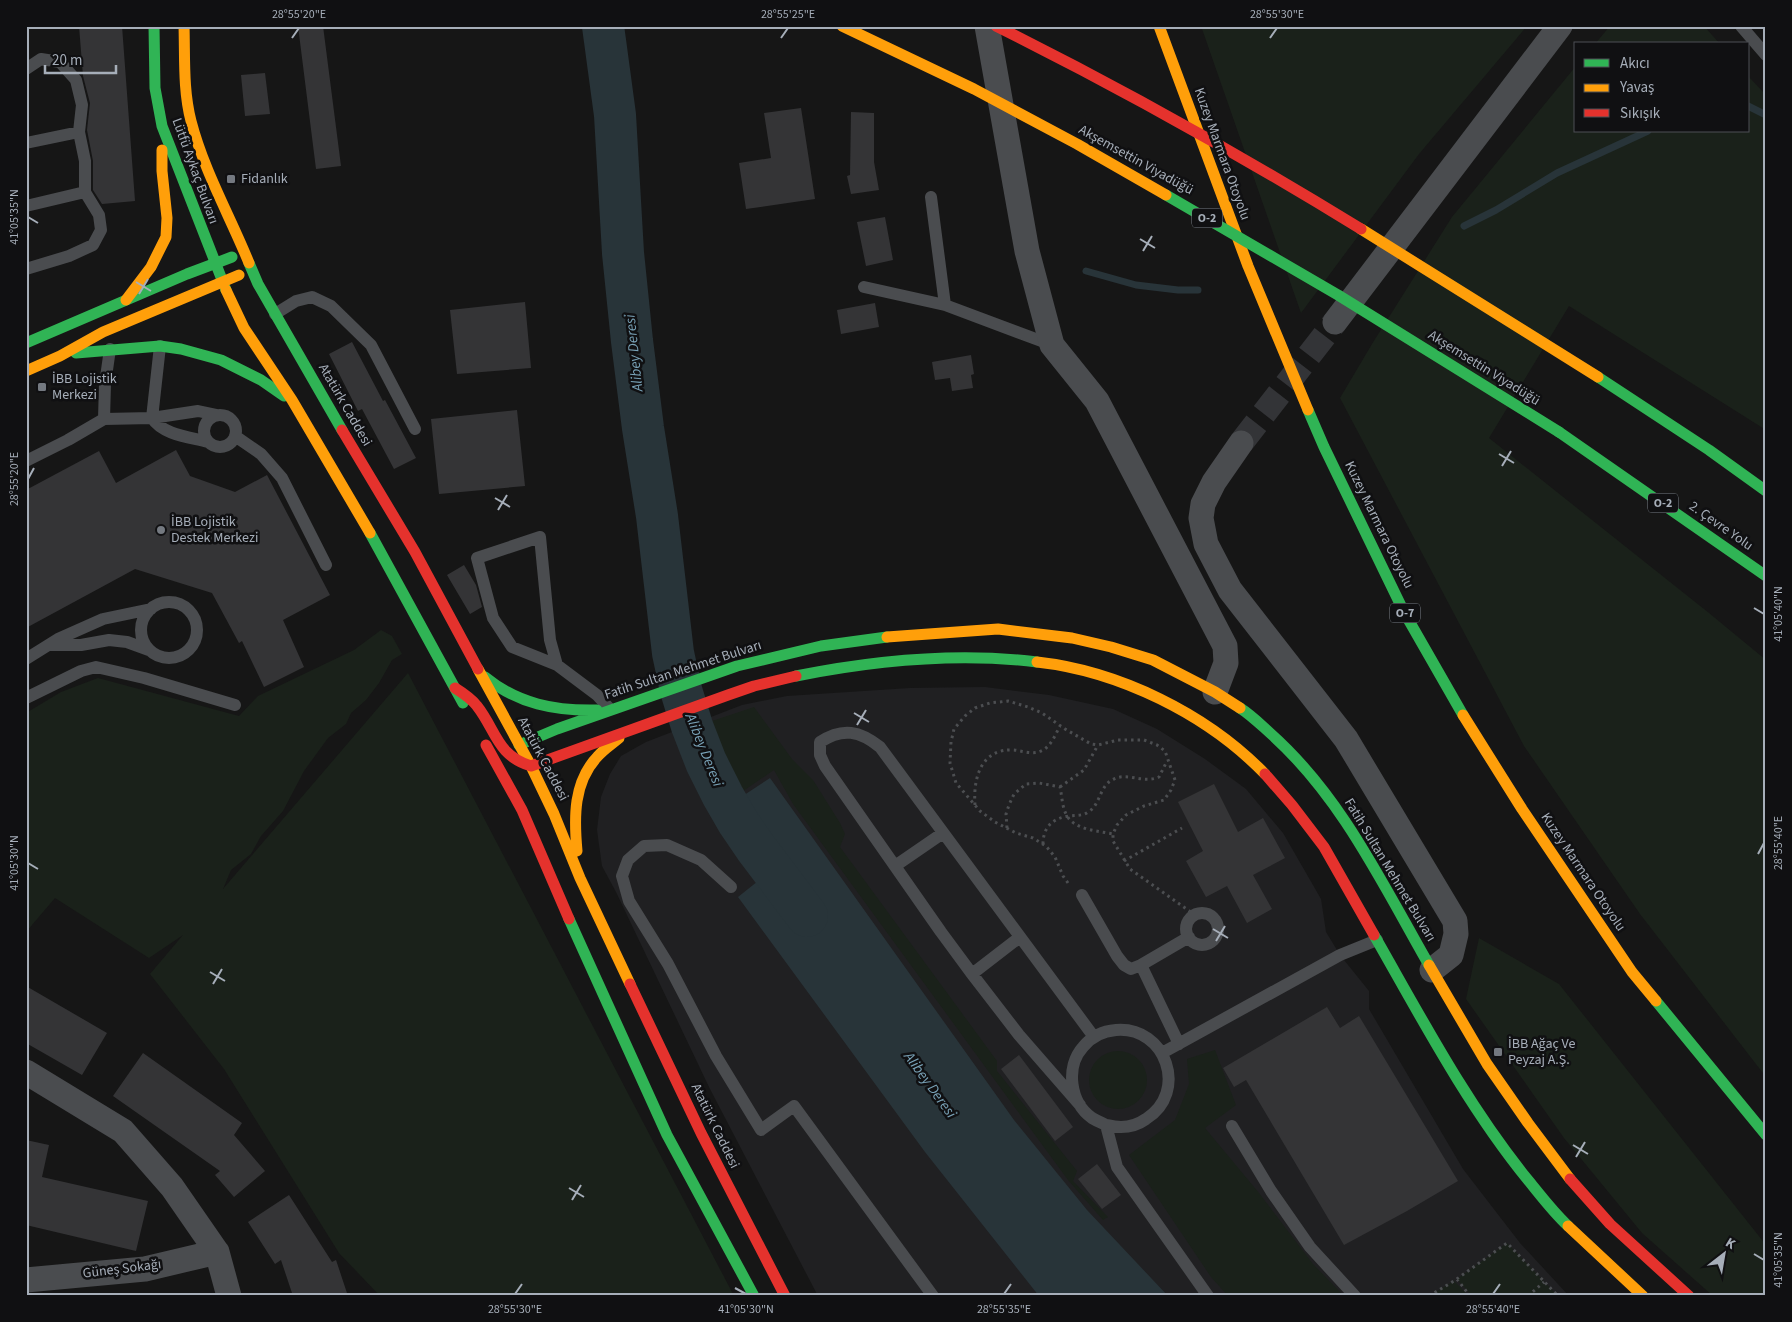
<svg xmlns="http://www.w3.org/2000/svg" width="1792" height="1322" font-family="'Source Sans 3',sans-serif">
  <rect width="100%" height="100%" fill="#161616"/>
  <!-- built -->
  <path fill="#202022" d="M985,687L1049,695L1113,709L1157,729L1205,759L1246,789L1283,833L1321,899L1326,932L1340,955L1369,991V1009L1463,1169L1520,1243L1569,1296H818L710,1089L616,892L602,866L597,830L601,797L610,774L621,756L646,742L742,705L787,696L910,688Z"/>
  <!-- green -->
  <path fill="#1a211a" d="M1201,26H1527L1419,154L1301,313Z
    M1610,26H1704L1720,44H1595Z
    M1576,66V131H1748V76L1766,95V430L1569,306L1489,438L1709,613L1766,660V1077L1640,914L1524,746L1340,398L1372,344L1452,217Z
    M381,630L392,636L402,654L392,660L379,683L366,700L351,713L346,724L328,738L304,771L283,811L261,836L251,854L231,870L223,889L408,673L734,1296H380L339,1253L224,1069L150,974L183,935L149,958L55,898L26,932V713L61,692L98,678L239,716L258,696L354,650Z
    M754,707L792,759L813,780L840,823L845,834L840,847L997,1061V1071L1077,1171L1073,1181L1108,1217L1103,1220L1068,1180L793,804L774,770L733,798L702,742L697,726Z
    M1479,938L1559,984L1766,1245V1296H1713L1642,1233L1564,1138L1466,999Z
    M1215,1050L1236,1105L1205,1128L1259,1193L1313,1264L1344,1296H1228L1211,1277L1129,1155L1175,1120L1189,1084L1187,1059Z
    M1089 1080a29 29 0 1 1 58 0a29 29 0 1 1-58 0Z
    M1507,1243L1558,1296H1472L1457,1279Z
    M1454,1281L1469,1296H1429Z"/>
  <!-- water -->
  <path fill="#283439" d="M770,778L1014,1120L1087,1210L1168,1296H1039L925,1152L738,897L778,865L732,803Z"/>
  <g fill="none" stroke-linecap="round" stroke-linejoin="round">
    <!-- stream -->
    <path stroke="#283439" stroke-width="7" d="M1748,106L1766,115
      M1464,226L1496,210L1557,173L1648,131
      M1086,271L1136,285L1178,290H1198"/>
    <!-- river -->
    <path stroke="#283439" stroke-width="42" d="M603,26L615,115L623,253L632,341L643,428L657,516L673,653L681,690L692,726L706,762L723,796L738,822L755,847L807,916"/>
  </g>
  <!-- building -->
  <path fill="#343436" d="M79,26H122L135,201L102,204L93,190V161L87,130L90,103L83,76Z
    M298,26H323L341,166L316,169Z
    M265,73L270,114L245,116L241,75Z
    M801,108L815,199L746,209L739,163L771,158L764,113Z
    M851,112L874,113V162L879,190L851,194L847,176L850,175Z
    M885,217L893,260L866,266L857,222Z
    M525,302L531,368L457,374L450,310Z
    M875,303L879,327L841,334L837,310Z
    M352,342L383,401L385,400L416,458L394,469L362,409L358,411L329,354Z
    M971,355L974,374L971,375L973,388L952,391L950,378L935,380L932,362Z
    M517,410L525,486L439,494L431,419Z
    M176,450L190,476L235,492L267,475L330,595L283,620L304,667L264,687L242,641L239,643L212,593L135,569L26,628V490L99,451L116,483Z
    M464,565L476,585L482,607L470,614L447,575Z
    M1214,784L1238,832L1263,818L1285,858L1253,875L1272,909L1247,923L1227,886L1206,897L1186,861L1203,851L1178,802Z
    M26,986L107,1033L82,1075L26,1043Z
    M1327,1007L1340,1028L1359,1016L1458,1181L1407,1211L1344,1245L1246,1080L1234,1087L1223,1068Z
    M143,1053L242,1123L234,1135L265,1171L234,1197L215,1175L220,1171L113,1096Z
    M1019,1055L1073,1127L1055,1141L1001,1069Z
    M26,1140L49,1145L42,1177L148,1201L136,1251L26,1225Z
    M1097,1164L1121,1195L1102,1209L1078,1179Z
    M289,1195L332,1262L336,1260L348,1296H293L281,1260L275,1264L248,1222Z"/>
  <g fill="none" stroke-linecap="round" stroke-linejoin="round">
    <!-- street-tunnel -->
    <path stroke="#333437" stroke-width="25" stroke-dasharray="25 12" stroke-linecap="butt" d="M1241,443L1335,322"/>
    <!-- path -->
    <path stroke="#4c4e51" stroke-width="3" stroke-dasharray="2.5 4" stroke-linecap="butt" d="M1060,787L1084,770L1098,745
      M975,805C973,778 981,748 1014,750C1023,751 1033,755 1041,751C1051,747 1055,735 1060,726
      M1007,828L1006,814L1009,805L1014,794L1026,784L1039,783L1060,787C1062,796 1062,806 1066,814C1073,830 1099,831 1113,834
      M1043,844C1043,827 1053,818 1069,816C1076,815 1083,816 1088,812C1101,805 1099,785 1114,779C1128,772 1143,784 1159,777L1167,761
      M1124,861L1182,828
      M1068,883L1063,876L1055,857L1046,846L1033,838L1016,833L995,822L980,811L956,783L950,763L951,742L954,729L965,716L975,708L990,703L1008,701L1028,707L1042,713L1065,729L1091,744L1098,745L1118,740H1144L1157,745L1165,751L1175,780L1171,790L1164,800L1144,806L1126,815L1117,825L1113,834V841L1130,869L1195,915
      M1457,1279L1470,1296
      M1429,1296L1454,1281L1507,1243L1558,1296
      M1528,1296L1544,1282"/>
    <!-- lane -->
    <path stroke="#4a4c4f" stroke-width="12" d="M1741,26L1766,55
      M26,69L41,59L60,62L76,80L82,105L79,132
      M26,143L79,132L85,161V192L26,206
      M931,197L945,305
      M26,269L69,256L93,245L101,230L99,215L85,192
      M864,287L945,305L1052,345
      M275,314L296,301L312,297L331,306L371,345L415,429
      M160,346L152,418C163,435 189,437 208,442
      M204 431a16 16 0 1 1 32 0a16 16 0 1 1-32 0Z
      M104,419L105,384L110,349
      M235,436L261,454L282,478L326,565
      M26,461L68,440L104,419L152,418L198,411L217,415
      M141 630a28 28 0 1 1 56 0a28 28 0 1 1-56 0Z
      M50,645H81L109,640L127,642L149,650
      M26,659L58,639L103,619L151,609
      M557,665L550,640L540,537L477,558L493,618L512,647L557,665L597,695L609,708
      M26,698L81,671L96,667L144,678L235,705
      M895,866L943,833
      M731,887L701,860L667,845L644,846L628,860L622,876L629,901L668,964L716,1056L761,1130L794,1106L933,1296
      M1082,895L1117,956L1124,965L1131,969L1141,965L1189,937
      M1186 929a16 16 0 1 1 32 0a16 16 0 1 1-32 0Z
      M1141,965L1179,1044
      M972,974L1020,937
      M1162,1053L1340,955L1377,940
      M1080,1105L1019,1035L972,974L941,932L825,766L820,755V742C843,727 860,731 880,747L1094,1037
      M1106,1125C1111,1126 1116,1127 1121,1127C1130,1127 1139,1124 1146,1119C1189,1092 1166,1026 1116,1030C1103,1031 1091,1037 1083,1047C1065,1067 1070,1103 1092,1118C1097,1121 1102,1123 1106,1125L1117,1167L1208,1296
      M1232,1126L1271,1191L1310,1247L1355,1296"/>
    <!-- street -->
    <path stroke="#4a4c4f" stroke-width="25" d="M987,26L1027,251L1052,345L1097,401L1225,646L1226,663L1215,692
      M1335,322L1560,26
      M1241,443L1214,482L1203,504L1201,518L1206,544L1230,590L1346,739L1455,921L1456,934L1451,955L1432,970
      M26,1072L123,1131L172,1187L217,1252L229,1296
      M26,1280L145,1269L217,1252"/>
    <!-- fast -->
    <path stroke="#30b455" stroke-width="11" d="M154,26L155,88L162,126L226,290
      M249,263L258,284L342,430
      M26,343L187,274L232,257
      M76,353L160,346L181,349L221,360L261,380L284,396
      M1598,377L1709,450L1766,491
      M1308,410L1324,447L1404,612L1463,715
      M1559,432L1766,576
      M370,533L463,703
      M796,676C876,660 956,652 1037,662
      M485,677C518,704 555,711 597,710
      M1240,708C1251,715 1260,724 1270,733C1341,796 1382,883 1429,965
      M519,745L557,729L737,666L821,646L887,637
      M569,919L667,1135L754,1296
      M1374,935C1422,1019 1467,1105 1528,1180C1541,1196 1553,1212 1568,1226
      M1656,1001L1766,1135"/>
    <!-- slow -->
    <path stroke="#ff9f0a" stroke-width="11" d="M184,26C185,58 183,90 191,121C204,171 230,216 249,263
      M1159,26L1248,266L1308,410
      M226,290L244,328L292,400L370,533
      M126,300L151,267L166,237L167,218L162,171V150
      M26,371L60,356L103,332L239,275
      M887,637L998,629L1072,638L1111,647L1153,660L1215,692L1240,708
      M1037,662C1119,671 1207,714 1265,774
      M478,669L531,766L554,814L580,878L630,984
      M1463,715L1522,809L1632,972L1656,1001
      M577,851C574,818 573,782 598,756C604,749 612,744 619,738
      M1429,965L1487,1064L1528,1123L1570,1179
      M1568,1226L1643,1296"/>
    <!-- jam -->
    <path stroke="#e5322d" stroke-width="11" d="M342,430L415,552L478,669
      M455,688C463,693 471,698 477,706C496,730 497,756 531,766L728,695L754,686L796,676
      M486,745L522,810L569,919
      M1265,774L1292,805L1324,847L1374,935
      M630,984L701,1133L785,1296
      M1570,1179L1610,1224L1689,1296"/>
    <!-- fast-bridge -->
    <path stroke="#30b455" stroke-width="11" d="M1166,195L1338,295L1559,432"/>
    <!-- slow-bridge -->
    <path stroke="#ff9f0a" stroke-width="11" d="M842,26L974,89L1077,144L1166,195
      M1361,229L1598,377"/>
    <!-- jam-bridge -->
    <path stroke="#e5322d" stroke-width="11" d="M996,26C1121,88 1242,156 1361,229"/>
  </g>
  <!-- ticks -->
  <path fill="none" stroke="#a6aeb9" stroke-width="2" d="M292,38L299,28M781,38L788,28M1270,38L1277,28M28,217L38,223M1140,239L1155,248M1143,251L1152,236M136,282L151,291M139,294L148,279M1499,454L1514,463M1502,466L1511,451M28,479L34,468M495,498L510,507M498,510L507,495M1754,608L1764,614M854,713L869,722M857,725L866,710M1758,854L1764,843M28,863L38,869M1213,929L1228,938M1216,941L1225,926M210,972L225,981M213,984L222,969M1573,1145L1588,1154M1576,1157L1585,1142M569,1188L584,1197M572,1200L581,1185M1754,1254L1764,1260M735,1288L746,1294M515,1294L522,1284M1004,1294L1011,1284M1493,1294L1500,1284"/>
  <!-- markers -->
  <g fill="#747980" stroke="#101012" stroke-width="2">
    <rect x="226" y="174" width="10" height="10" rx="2.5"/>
    <rect x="37" y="382" width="10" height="10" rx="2.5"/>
    <circle cx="161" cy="530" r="5"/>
    <rect x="1493" y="1047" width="10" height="10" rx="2.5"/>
  </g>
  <g text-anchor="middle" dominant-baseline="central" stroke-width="5" stroke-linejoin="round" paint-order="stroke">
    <!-- shield labels -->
    <g fill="#101012" stroke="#797f87" stroke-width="1">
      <rect x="1192" y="208.5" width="30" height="19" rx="4"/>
      <rect x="1648" y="493.5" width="30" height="19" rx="4"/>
      <rect x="1390" y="603.5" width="30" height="19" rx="4"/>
    </g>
    <g font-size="12" font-weight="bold" fill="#a6aeb9">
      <text x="1207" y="218">O-2</text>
      <text x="1663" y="503">O-2</text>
      <text x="1405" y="613">O-7</text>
    </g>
    <!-- street labels -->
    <g font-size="14" fill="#a6aeb9" stroke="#101012">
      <text transform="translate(1222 154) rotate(70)">Kuzey Marmara Otoyolu</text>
      <text transform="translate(1136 160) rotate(29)">Akşemsettin Viyadüğü</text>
      <text transform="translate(195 171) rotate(70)">Lütfü Aykaç Bulvarı</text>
      <text transform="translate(1484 368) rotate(32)">Akşemsettin Viyadüğü</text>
      <text transform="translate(345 405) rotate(60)">Atatürk Caddesi</text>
      <text transform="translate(1379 525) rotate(64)">Kuzey Marmara Otoyolu</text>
      <text transform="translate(1721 526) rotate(35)">2. Çevre Yolu</text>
      <text transform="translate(683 670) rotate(-18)">Fatih Sultan Mehmet Bulvarı</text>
      <text transform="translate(543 759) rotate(62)">Atatürk Caddesi</text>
      <text transform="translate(1390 870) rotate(59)">Fatih Sultan Mehmet Bulvarı</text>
      <text transform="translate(1583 872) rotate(56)">Kuzey Marmara Otoyolu</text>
      <text transform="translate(715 1126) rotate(64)">Atatürk Caddesi</text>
      <text transform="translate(122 1269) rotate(-7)">Güneş Sokağı</text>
    </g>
    <!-- poi labels -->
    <g font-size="14" fill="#a6aeb9" stroke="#101012" text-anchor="start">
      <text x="241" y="179">Fidanlık</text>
      <text x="52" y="379">İBB Lojistik<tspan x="52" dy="16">Merkezi</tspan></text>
      <text x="171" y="522">İBB Lojistik<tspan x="171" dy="16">Destek Merkezi</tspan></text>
      <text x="1508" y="1044">İBB Ağaç Ve<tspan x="1508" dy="16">Peyzaj A.Ş.</tspan></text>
    </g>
    <!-- water labels -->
    <g font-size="15" font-style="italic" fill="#79a2b7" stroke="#101012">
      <text transform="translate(634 353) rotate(-96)">Alibey Deresi</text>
      <text transform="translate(704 750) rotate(68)">Alibey Deresi</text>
      <text transform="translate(930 1085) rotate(54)">Alibey Deresi</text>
    </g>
  </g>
  <!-- border -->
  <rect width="1792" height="1322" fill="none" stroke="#101012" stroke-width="55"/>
  <!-- legend -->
  <rect x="1574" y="42" width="175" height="90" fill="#101012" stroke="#4c4f55"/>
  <rect x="1584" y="59" width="25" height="8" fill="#30b455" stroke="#4c4f55"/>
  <text x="1620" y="68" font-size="15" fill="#a6aeb9">Akıcı</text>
  <rect x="1584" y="84" width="25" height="8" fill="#ff9f0a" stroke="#4c4f55"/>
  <text x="1620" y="92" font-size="15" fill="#a6aeb9">Yavaş</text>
  <rect x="1584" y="109" width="25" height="8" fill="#e5322d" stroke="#4c4f55"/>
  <text x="1620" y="118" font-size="15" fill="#a6aeb9">Sıkışık</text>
  <!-- north arrow -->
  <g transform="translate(1724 1254) rotate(31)" stroke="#101012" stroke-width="4" paint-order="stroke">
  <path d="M0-4L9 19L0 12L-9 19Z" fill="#a6aeb9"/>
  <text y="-8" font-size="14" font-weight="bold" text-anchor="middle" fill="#a6aeb9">K</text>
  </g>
  <!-- scale -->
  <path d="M45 65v8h71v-8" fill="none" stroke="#a6aeb9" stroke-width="2.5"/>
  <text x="52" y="65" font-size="15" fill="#a6aeb9" stroke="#101012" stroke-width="4" paint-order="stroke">20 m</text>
  <rect x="28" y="28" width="1736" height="1266" fill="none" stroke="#a6aeb9" stroke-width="2"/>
  <g font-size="12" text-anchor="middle" fill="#a6aeb9">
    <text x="299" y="18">28°55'20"E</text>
    <text x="788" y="18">28°55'25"E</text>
    <text x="1277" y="18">28°55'30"E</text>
    <text transform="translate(14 217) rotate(-90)" y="4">41°05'35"N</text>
    <text transform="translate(14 479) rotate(-90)" y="4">28°55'20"E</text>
    <text transform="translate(1778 614) rotate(-90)" y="4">41°05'40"N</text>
    <text transform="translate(1778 843) rotate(-90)" y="4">28°55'40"E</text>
    <text transform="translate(14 863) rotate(-90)" y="4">41°05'30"N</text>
    <text transform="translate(1778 1260) rotate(-90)" y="4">41°05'35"N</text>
    <text x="515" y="1313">28°55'30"E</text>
    <text x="746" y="1313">41°05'30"N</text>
    <text x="1004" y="1313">28°55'35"E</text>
    <text x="1493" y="1313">28°55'40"E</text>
  </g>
</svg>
